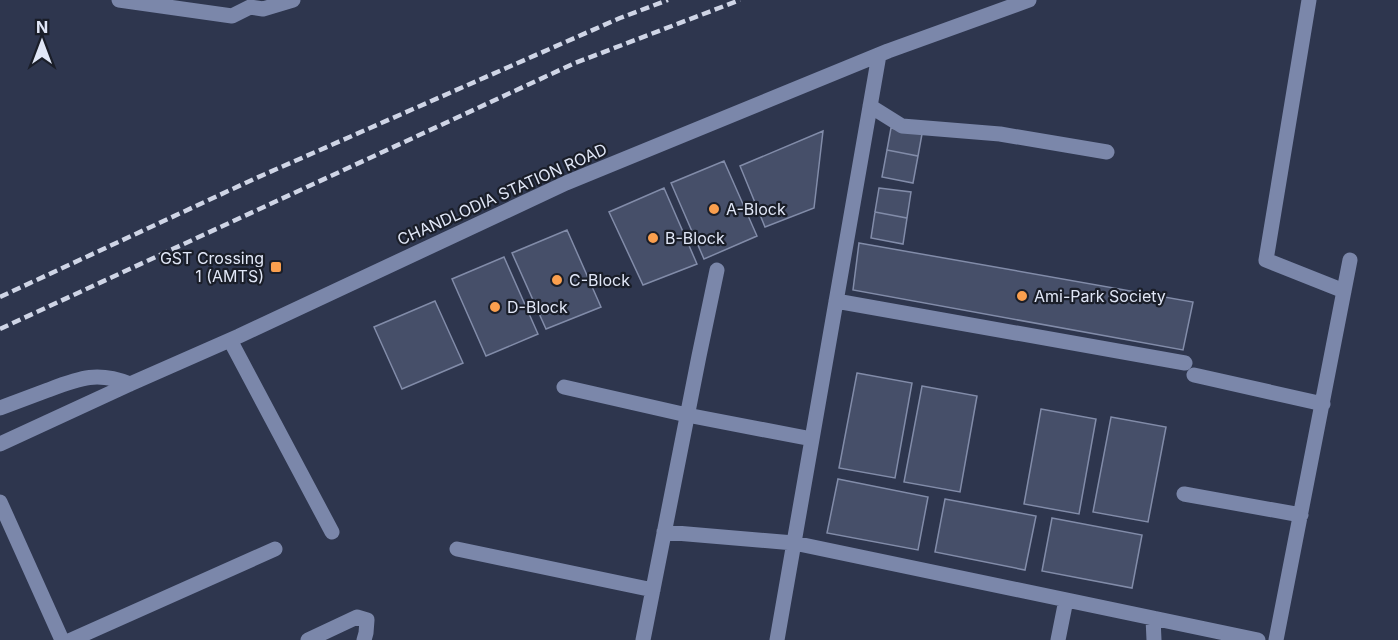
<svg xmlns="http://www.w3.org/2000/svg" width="1398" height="640" font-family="Inter,sans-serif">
  <rect width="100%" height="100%" fill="#2e364e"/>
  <!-- building -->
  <path fill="#464f69" stroke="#828ca9" stroke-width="1.5" d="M891,128L922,134L918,156L887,150Z
    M823,131L814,208L765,227L740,166Z
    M887,150L918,156L913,183L882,177Z
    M724,161L757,236L704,259L671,183Z
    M664,188L697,264L643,285L609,212Z
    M879,188L911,192L907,218L875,212Z
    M875,212L907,218L903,244L871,238Z
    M567,230L601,307L546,329L512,253Z
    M859,243L1193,302L1183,350L853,290Z
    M504,257L538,334L486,356L452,279Z
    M435,301L463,363L402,389L374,327Z
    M857,373L912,383L895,478L839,468Z
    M922,386L977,396L960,492L904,482Z
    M1041,409L1096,419L1079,514L1024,504Z
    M1111,417L1166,427L1148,522L1093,512Z
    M838,479L928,497L918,550L827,533Z
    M945,499L1036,516L1025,570L935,552Z
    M1052,518L1142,535L1132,588L1042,571Z"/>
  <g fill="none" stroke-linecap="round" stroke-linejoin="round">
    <!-- minor -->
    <path stroke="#7b87aa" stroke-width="15" d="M119,0L232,16L250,7L263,9L293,0
      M1309,0L1266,260L1344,291
      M870,106L902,126L1000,134L1107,152
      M836,301L1185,363
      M230,340L332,532
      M1194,375L1323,404
      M564,387L687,415L812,439
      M0,408C16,402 32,396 48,390C80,378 97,371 130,384
      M0,444L130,384L239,336L566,183L888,51L1029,0
      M1184,494L1301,515
      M0,502L62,640
      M664,532L794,543L1258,640
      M457,549L653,590
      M1153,618L1154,640
      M71,640L275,549
      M308,640L357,617L367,620L366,633L364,640
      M643,640L699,356L717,270
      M777,640L879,55
      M1058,640L1066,600
      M1276,640L1350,260"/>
    <!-- rail -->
    <path stroke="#cfd5e6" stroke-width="4.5" stroke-dasharray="9 4.5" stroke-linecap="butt" d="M0,297L254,179L620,18L668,0
      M0,329L575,63L740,0"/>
  </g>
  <!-- markers -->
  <g fill="#fa9f4e" stroke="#1a1e29" stroke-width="2">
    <circle cx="714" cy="209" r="6"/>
    <circle cx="653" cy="238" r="6"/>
    <rect x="270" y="261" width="12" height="12" rx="3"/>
    <circle cx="557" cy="280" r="6"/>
    <circle cx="1022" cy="296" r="6"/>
    <circle cx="495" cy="307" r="6"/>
  </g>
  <g text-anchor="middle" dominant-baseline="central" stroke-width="4.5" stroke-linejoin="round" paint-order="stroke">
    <!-- street labels -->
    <g font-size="16" fill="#e1e7f7" stroke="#1a1e29">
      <text transform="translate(502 194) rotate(-24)">CHANDLODIA STATION ROAD</text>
    </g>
    <!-- poi labels -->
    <g font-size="16" fill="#e1e7f7" stroke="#1a1e29" text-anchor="start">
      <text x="726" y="209">A-Block</text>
      <text x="665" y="238">B-Block</text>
      <text x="264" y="258" text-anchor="end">GST Crossing<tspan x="264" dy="18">1 (AMTS)</tspan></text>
      <text x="569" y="280">C-Block</text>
      <text x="1034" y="296">Ami-Park Society</text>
      <text x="507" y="307">D-Block</text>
    </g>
  </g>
  <!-- north arrow -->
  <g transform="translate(42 42)" stroke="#1a1e29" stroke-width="4.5" paint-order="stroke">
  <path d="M0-4.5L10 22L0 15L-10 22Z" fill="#e1e7f7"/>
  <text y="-9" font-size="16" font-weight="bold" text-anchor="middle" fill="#e1e7f7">N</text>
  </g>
</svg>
